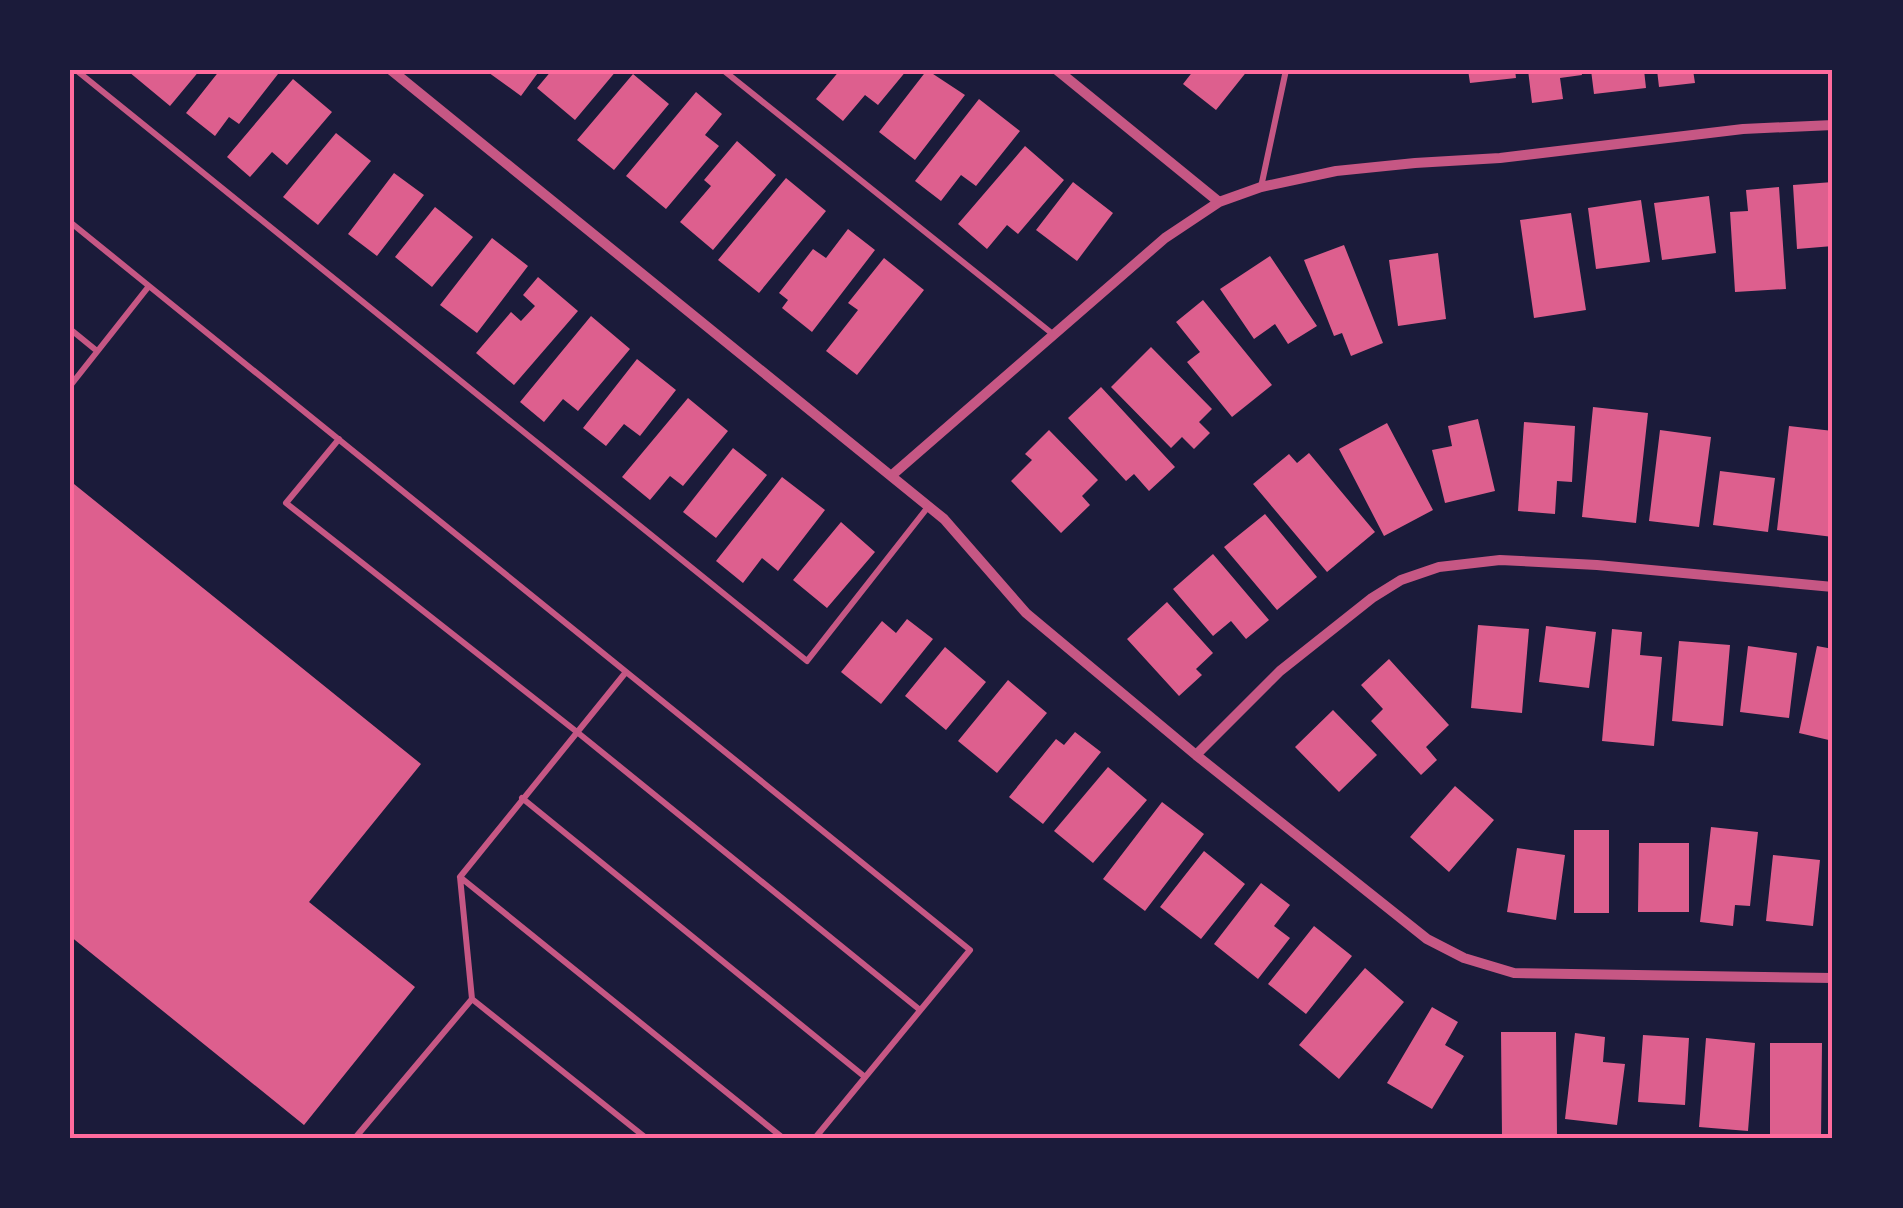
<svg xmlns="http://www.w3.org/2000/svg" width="1903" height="1208" font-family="Montserrat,sans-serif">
  <rect width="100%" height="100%" fill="#1b1b3a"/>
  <!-- building -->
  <path fill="#dd5f8e" d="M130,70H200L170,106L129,72Z
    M220,70H273L278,74L239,124L229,117L215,136L186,113Z
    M485,70H540L521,96Z
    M552,70H617L575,120L537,88Z
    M840,70H907L878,105L865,95L843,121L816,99Z
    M927,70L965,95L915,160L879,132Z
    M1194,70H1248L1216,110L1183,84Z
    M1468,70H1515L1516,78L1470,83Z
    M1528,70H1581L1582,75L1560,78L1563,99L1532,103Z
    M1591,70H1644L1646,88L1594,94Z
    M1657,70H1693L1695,83L1659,87Z
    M633,74L669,104L614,170L577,140Z
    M293,79L332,112L287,165L272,152L250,177L227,157Z
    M696,92L722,114L705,135L719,146L666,209L626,176Z
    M979,99L1020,131L976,186L961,175L941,201L915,181Z
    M336,133L371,161L318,225L283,197Z
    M737,141L776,175L713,250L680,222L711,186L704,180Z
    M1025,146L1064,180L1018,234L1007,225L987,249L958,224Z
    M394,173L424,195L377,256L348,234Z
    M786,178L826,211L759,293L718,260Z
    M1073,182L1113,213L1077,261L1036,230Z
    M1833,182V246L1797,249L1793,185Z
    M1779,187L1786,289L1735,292L1730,212L1748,211L1746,190Z
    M1709,196L1716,253L1662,260L1654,203Z
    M1641,200L1650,262L1596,269L1588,208Z
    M435,207L473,237L432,287L395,257Z
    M1571,213L1586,310L1534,318L1520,220Z
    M848,229L875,250L812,332L782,308L788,300L779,293L813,249L826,258Z
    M492,238L528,266L477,333L440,305Z
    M1344,245L1383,343L1351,356L1342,333L1334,336L1304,260Z
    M1438,253L1446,319L1398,326L1389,260Z
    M1270,256L1317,326L1288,344L1275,324L1254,339L1220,289Z
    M884,258L924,290L857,375L826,351L858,310L848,303Z
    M538,277L578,311L514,385L476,353L511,312L521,321L535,306L523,295Z
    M1203,300L1272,385L1232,417L1187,362L1200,352L1176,322Z
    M591,316L630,349L578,411L563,399L544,422L520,402Z
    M1151,347L1212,409L1199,422L1210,433L1194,449L1182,437L1171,448L1111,387Z
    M637,359L676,390L640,436L624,424L606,446L583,428Z
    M1101,387L1175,467L1149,491L1134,474L1126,481L1068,418Z
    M688,398L728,431L683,486L670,476L650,500L622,477Z
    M1593,407L1648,413L1636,523L1582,517Z
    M1478,419L1495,491L1445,503L1432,450L1452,446L1448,426Z
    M1524,422L1575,426L1572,482L1557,481L1555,514L1518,511Z
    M1387,423L1433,510L1384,536L1339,449Z
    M1789,426L1833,431V537L1777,530Z
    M1049,430L1098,480L1082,496L1090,505L1061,533L1011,481L1032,460L1025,454Z
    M1660,430L1711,437L1699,527L1649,521Z
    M733,448L767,475L716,538L683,512Z
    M1309,453L1375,532L1327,572L1253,484L1289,454L1297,463Z
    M1720,471L1775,478L1768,532L1713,525Z
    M782,477L825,510L778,571L762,558L743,583L716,561Z
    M74,484L421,764L309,902L415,987L304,1125L70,936V489Z
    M1265,514L1317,577L1277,610L1224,547Z
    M841,522L875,552L827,608L793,580Z
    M1213,554L1269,620L1246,639L1231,621L1213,636L1173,589Z
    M1167,602L1213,653L1196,669L1202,675L1179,696L1127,639Z
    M907,619L933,639L881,704L841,672L882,621L896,633Z
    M1478,625L1529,629L1522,713L1471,708Z
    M1546,626L1596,632L1589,688L1539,682Z
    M1612,629L1642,632L1640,655L1662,657L1654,746L1602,741Z
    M1679,641L1730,645L1723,726L1672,721Z
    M1748,646L1797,653L1789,718L1740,712Z
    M1817,646L1833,649V741L1799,733Z
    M945,647L986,682L946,730L905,696Z
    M1389,659L1449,725L1426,747L1437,760L1421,775L1371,721L1383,709L1361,685Z
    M1008,680L1047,713L997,773L958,741Z
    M1333,710L1377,755L1339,792L1295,747Z
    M1075,732L1101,752L1043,824L1009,797L1056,739L1064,745Z
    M1108,767L1147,800L1093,863L1054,831Z
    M1455,786L1494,820L1449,872L1410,837Z
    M1162,802L1204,834L1145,911L1103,879Z
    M1711,827L1758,832L1750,906L1735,905L1733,926L1700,922Z
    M1574,830H1609V913H1574Z
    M1639,843H1689V912H1638Z
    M1517,848L1565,855L1556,920L1507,912Z
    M1204,851L1245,884L1201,939L1160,907Z
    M1773,855L1820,860L1813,926L1766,921Z
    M1261,883L1290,905L1274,926L1290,938L1258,979L1214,944Z
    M1314,926L1352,956L1306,1014L1268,984Z
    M1365,968L1404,1002L1339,1079L1299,1045Z
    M1432,1007L1458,1022L1445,1045L1464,1056L1432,1109L1387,1083Z
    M1501,1032H1556L1557,1137H1502Z
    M1575,1033L1605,1037L1603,1062L1625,1064L1617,1125L1565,1119Z
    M1643,1035L1689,1038L1685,1105L1638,1102Z
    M1706,1038L1755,1043L1748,1131L1699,1127Z
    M1770,1043H1822L1821,1138L1770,1134Z"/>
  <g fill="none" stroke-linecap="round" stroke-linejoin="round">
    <!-- service -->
    <path stroke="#c65784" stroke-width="6" d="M76,70L807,661L928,507
      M723,70L1054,335
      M1261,187L1286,70
      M70,222L149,286L70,386
      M149,286L970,950L815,1138
      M70,329L97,351
      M339,439L286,503L577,732L920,1010
      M522,798L865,1077
      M460,877L783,1138
      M472,999L460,877L626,672
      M355,1138L472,999L646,1138"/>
    <!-- minor -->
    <path stroke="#c65784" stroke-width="10" d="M391,70L944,519L1026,613L1196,755L1427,939L1464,958L1514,973L1833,978
      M1057,70L1219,202
      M891,476L1165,238L1219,202L1261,187L1336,171L1415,163L1500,158L1743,129L1833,125
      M1196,755L1280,671L1372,598L1401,580L1439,567L1500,560L1597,565L1833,587"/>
  </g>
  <!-- border -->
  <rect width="1903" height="1208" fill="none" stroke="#1b1b3a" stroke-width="145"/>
  <rect x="72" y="72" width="1758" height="1064" fill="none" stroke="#ff6b9d" stroke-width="4"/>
</svg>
